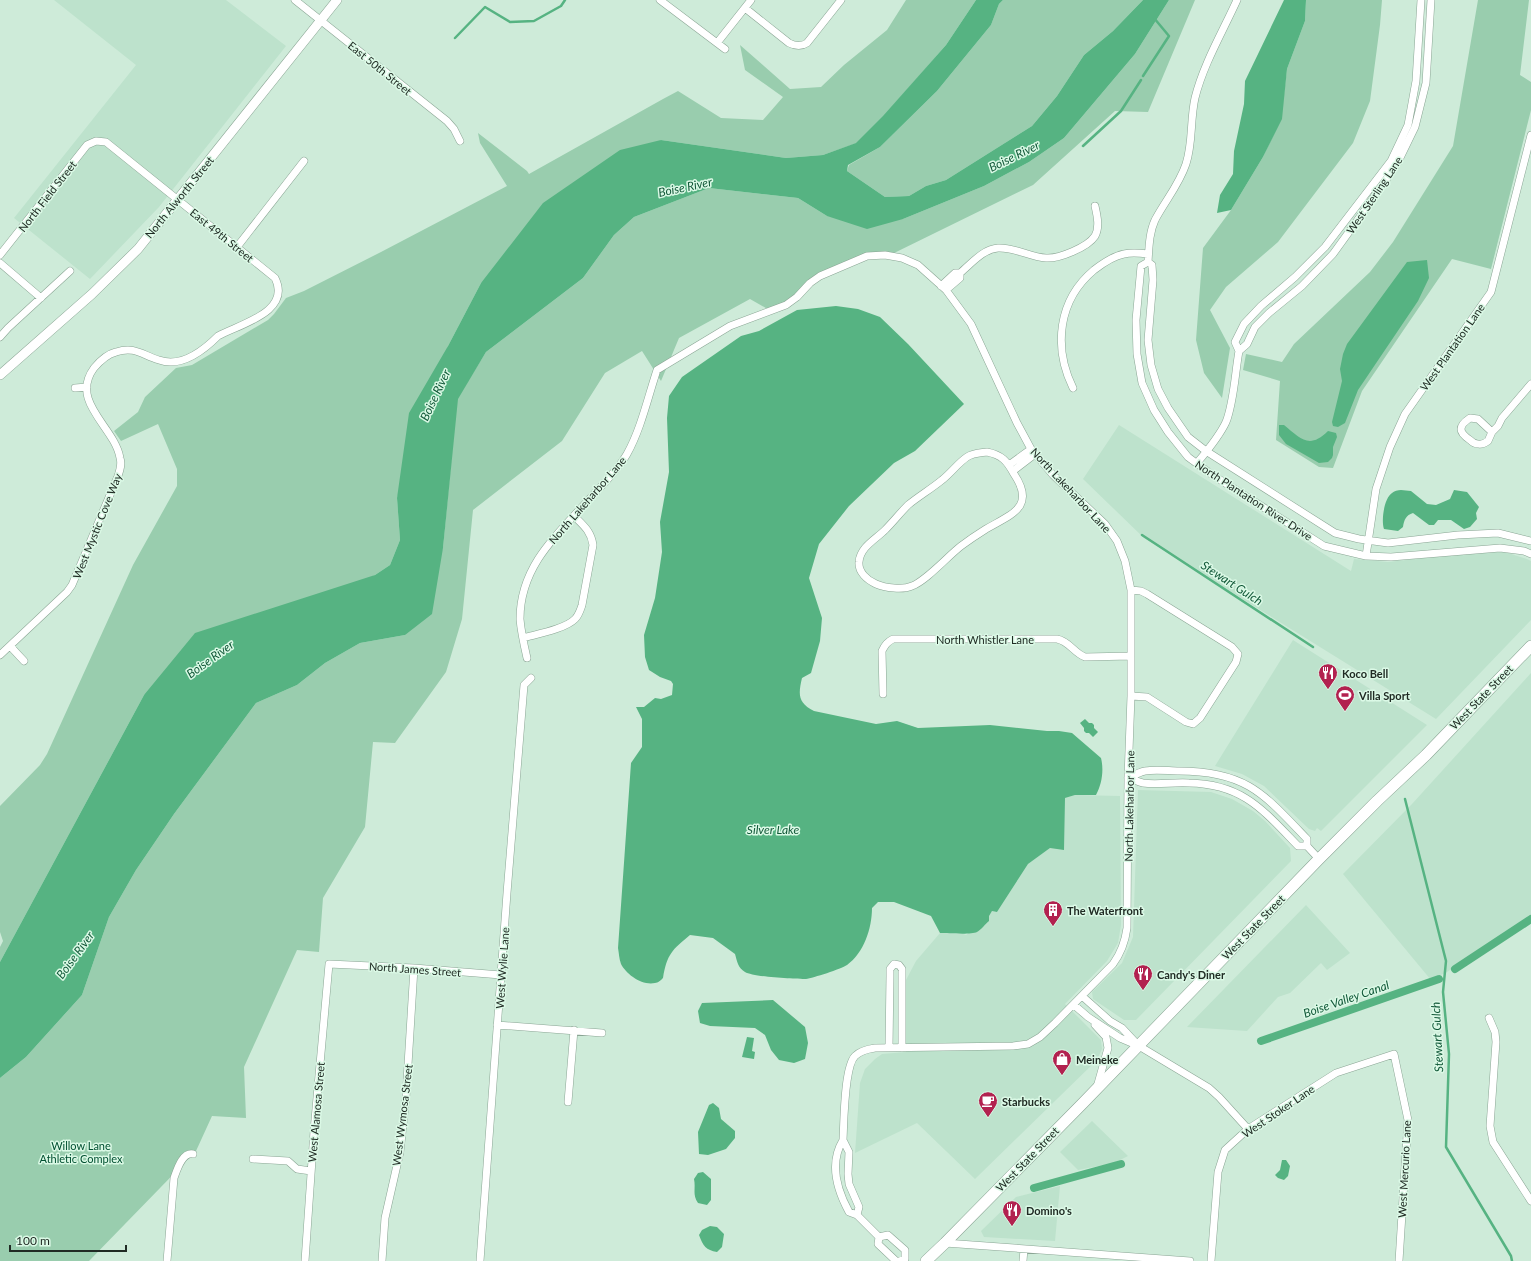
<svg xmlns="http://www.w3.org/2000/svg" width="1531" height="1261" font-family="Lato,sans-serif">
  <rect width="100%" height="100%" fill="#ceebd9"/>
  <!-- built -->
  <path fill="#bde2cc" d="M54,0H226L286,46L159,207L90,279L14,218L136,65Z
    M1119,425L1351,571L1354,559L1388,562L1468,553L1505,552L1527,559L1531,561V620L1436,719L1144,538L1083,479Z
    M1293,640L1427,725L1321,831L1317,828L1315,831L1309,829L1264,786L1242,774L1215,766Z
    M1531,673V916L1447,972L1431,980L1343,874L1412,804Z
    M1138,790L1211,792L1232,799L1253,811L1265,821L1290,848L1291,861L1136,1020H1124L1093,999L1092,992L1122,963L1133,937Z
    M1075,795L1120,796L1121,925L1118,943L1107,961L1065,1004L1101,1040L1102,1049L1097,1060L975,1179L917,1123L855,1153L860,1083L865,1069L875,1059L882,1054L906,1052V980L916,961L940,933H960L966,935L988,916L992,911L997,912L1028,864L1050,848L1065,798Z
    M1306,905L1350,953L1327,970L1321,963L1290,993L1278,997L1247,1031L1187,1027Z
    M1092,1121L1128,1156L1114,1163L1078,1170L1060,1152Z
    M1060,1186L1055,1241L984,1237L981,1231L1016,1197Z"/>
  <!-- green -->
  <path fill="#99cdae" d="M906,0H976L946,45L883,117L857,143L823,155L786,158L661,140L481,283L448,346L397,498L400,540L390,565L375,575L144,695L0,962V947L3,941L0,932V806L40,765L47,754L133,565L177,486V469L158,424L121,441L114,431L138,412L145,397L176,368L192,365L268,320L274,314L286,298L304,291L381,252L507,186L480,143L478,133L527,171L529,174L663,99L678,91L721,118L763,120L783,97L745,70L740,45L790,89L821,87L844,65L887,30Z
    M1003,0H1143L1113,31L1084,55L1057,96L1032,126L946,180L926,186L909,196L885,197L847,171L849,165L880,147L937,91L991,25L999,4Z
    M1169,0H1195L1148,112L1115,111L1033,185L888,256H867L820,276L797,297L771,311L750,299L679,338L661,381L642,351L605,373L562,441L473,510L462,619L446,672L395,743L373,742L365,827L323,898L319,952L297,950L244,1067L246,1118L212,1116L196,1151L89,1261H0V1078L26,1057L82,995L109,917L136,870L174,814L256,703L297,685L325,663L360,643L405,635L443,548L457,399L486,352L583,278L614,235L634,217L709,188L798,198L827,216L903,219L984,186L1029,162L1064,138L1135,54Z
    M1306,0H1382L1380,25L1370,101L1353,143L1278,242L1226,287L1210,310L1230,348L1222,398L1204,373L1196,340L1203,248L1231,210L1263,157L1281,119L1287,69L1305,21Z
    M1478,0H1529L1520,75L1531,82V110L1491,269L1452,259L1362,391L1333,468L1319,467L1276,440L1280,381L1243,370L1246,354L1282,362L1294,344L1370,272L1393,242L1453,146Z"/>
  <!-- water -->
  <path fill="#56b382" d="M976,0H1003L999,4L991,25L937,91L880,147L848,165L847,171L885,197L909,196L926,186L946,180L1032,126L1057,96L1084,55L1113,31L1143,0H1169L1135,54L1064,138L1029,162L984,186L903,219L867,229L827,216L798,198L709,188L634,217L614,235L583,278L486,352L458,399L443,548L432,614L405,635L360,643L325,663L297,685L256,703L174,814L136,870L109,917L82,995L26,1057L0,1078V962L144,695L195,633L375,575L390,565L400,540L397,498L409,413L448,346L481,283L543,203L620,150L661,140L786,158L823,155L856,143L883,116L946,45Z
    M1284,0H1306L1305,21L1287,69L1282,119L1263,157L1231,210L1217,213L1220,195L1233,174L1234,151L1244,104L1245,81Z
    M1427,260L1429,278L1418,301L1358,390L1345,423L1338,427L1333,426L1332,422L1342,381L1340,369L1343,354L1347,344L1407,262Z
    M836,306L858,309L880,317L908,344L964,404L915,451L894,463L849,506L819,544L809,578L822,618L820,641L811,673L802,678C798,695 798,703 814,711L876,724L897,721L918,728L990,725L1047,731H1059L1072,733L1101,758C1104,770 1102,784 1096,795H1075L1065,798L1064,850L1050,848L1028,864L997,912L992,911L989,916V921C985,924 981,930 977,932C971,935 948,933 940,933L931,916L894,902H878L872,908C872,928 864,953 847,965C841,969 813,978 806,979C795,979 753,977 745,972C738,968 737,961 735,954L713,938L690,935C672,950 667,954 663,978C661,980 658,983 655,983C642,986 626,974 621,964C619,959 619,953 618,948L631,763L642,747V719L636,707H644L655,698L661,699L672,695L673,684L671,681L660,677L649,670L645,657L644,635L655,598L662,552L660,522L669,472L667,418L669,396L682,377L741,336L759,331L797,310Z
    M1279,425H1284C1300,438 1309,450 1328,431L1336,433L1337,437L1333,447V455L1332,458L1328,462L1319,463L1286,444L1279,435Z
    M1401,490L1411,491L1427,504L1436,505L1450,499L1454,490L1467,492L1479,507L1476,513L1477,519L1470,527L1464,529L1451,520H1438L1434,525H1429L1413,513C1406,515 1404,520 1403,527L1398,531L1384,529C1381,521 1384,498 1392,493C1394,491 1398,490 1401,490Z
    M1085,719L1089,723H1092L1094,725V728L1098,732L1093,737L1089,733H1086L1084,731V728L1080,723Z
    M773,1000L805,1027L808,1043L805,1059L794,1063L779,1060L771,1050L765,1035L755,1028L710,1026L700,1023L698,1011L702,1003Z
    M747,1037L754,1038L752,1051L755,1052L754,1059L742,1057Z
    M713,1103L719,1108L721,1119L735,1131V1138L726,1149L708,1155L699,1154L698,1132L709,1105Z
    M1282,1160H1286L1290,1166L1288,1176L1284,1180L1278,1178L1275,1175L1280,1170Z
    M703,1172L711,1179V1200L707,1205L698,1203C692,1194 696,1189 694,1179L698,1173Z
    M710,1226L717,1227L724,1234L722,1247L717,1252C706,1250 703,1246 699,1235L702,1230Z"/>
  <g fill="none" stroke-linecap="round" stroke-linejoin="round">
    <!-- stream -->
    <path stroke="#56b382" stroke-width="2.5" d="M455,38L485,7L510,22L534,21L561,6L565,0
      M1143,76L1169,36L1154,18
      M1083,146L1121,111L1141,80
      M1142,535L1313,647
      M1405,799L1446,961L1443,992L1449,1054L1446,1147L1511,1256L1512,1261"/>
    <!-- canal -->
    <path stroke="#56b382" stroke-width="8" d="M1455,969L1531,919
      M1261,1041L1439,979
      M1034,1188L1121,1164"/>
    <!-- minor casing -->
    <g stroke="#8aa594" stroke-width="8">
      <path id="minor" d="M295,0L447,121L454,129L460,141
        M660,0L725,49
        M1421,0L1416,81L1408,125L1391,161L1325,247L1295,277L1261,306L1244,324L1235,342L1239,351L1247,344L1255,327L1269,313L1302,286L1333,254L1367,207L1397,164L1415,127L1426,83L1431,0
        M745,8L789,43C795,46 801,47 807,43L841,0
        M717,43L751,0
        M237,247L304,161
        M0,255L87,145L96,141L106,142L275,278C292,312 240,324 218,336C203,351 181,368 159,360C142,355 135,346 116,352C108,354 99,362 94,368C69,402 115,427 120,458C122,464 120,470 118,476L72,585L67,592L0,655
        M1148,262L1141,266L1136,320L1137,354L1142,383L1154,410L1168,432L1188,457L1211,474L1324,546L1366,556L1391,557L1500,548L1524,551L1531,554
        M1148,262L1152,265L1153,280L1148,340L1151,365L1158,389L1168,408L1188,437L1206,451L1335,533L1359,539L1388,543L1458,535L1498,533L1531,541
        M1148,262C1149,248 1149,233 1155,220C1165,201 1179,185 1186,164C1193,143 1190,120 1195,98C1203,65 1223,31 1237,0
        M0,263L41,298
        M960,273C971,264 983,249 998,248C1014,247 1030,257 1046,258C1059,259 1088,247 1095,236C1100,227 1097,215 1095,206
        M941,286L955,273H960V278L946,290
        M0,337L8,328L70,271
        M75,388L87,387
        M1073,388C1053,347 1058,300 1094,270C1103,263 1113,256 1124,254C1132,252 1140,253 1148,254
        M1470,418L1478,419L1492,432L1488,441C1485,443 1481,445 1478,444C1475,444 1472,442 1470,440C1458,432 1458,426 1470,418Z
        M1492,432L1498,426L1502,418L1531,384
        M987,452C1002,455 1007,461 1014,474C1036,507 1012,514 986,529C978,534 969,540 961,546C948,556 926,581 912,586C903,590 885,588 876,584C867,580 858,572 859,562C860,547 876,539 885,530C893,522 900,513 908,505C919,496 931,489 942,480C951,473 958,463 967,457C973,453 981,453 987,452Z
        M1197,463C1207,451 1219,437 1226,422C1234,402 1235,373 1239,351
        M1009,465L1031,449
        M1013,471L1035,454
        M1366,556L1376,489L1390,447L1405,414L1491,292L1531,135
        M1131,590L1141,591L1147,594L1232,647L1238,654L1236,662L1200,718L1193,724L1186,722L1147,697L1131,696
        M523,638C537,634 565,629 575,619C579,615 580,611 582,605L593,545C591,531 583,525 574,516
        M10,646L24,661
        M527,658C524,645 521,632 520,619C520,563 562,530 596,492C607,480 619,468 627,454C641,429 648,397 657,370L730,326L786,305L797,297L810,283L820,276L867,256L885,255L902,258L918,265L946,290L971,324L1017,423L1031,449L1053,475L1105,524L1117,541L1125,561L1131,590V696L1128,778L1127,928C1125,943 1121,953 1113,964L1055,1023L1040,1037L1028,1044L1013,1046L875,1048C868,1049 860,1051 855,1056C844,1067 844,1123 843,1140
        M883,694L882,651C885,645 887,642 893,639H1057C1069,641 1074,653 1085,657L1131,656
        M1128,778C1134,775 1140,772 1145,771C1156,769 1169,771 1179,771C1246,771 1264,794 1307,839V846L1319,859
        M1128,778C1133,779 1138,782 1143,783C1157,785 1174,782 1189,783C1243,784 1263,810 1298,846H1307
        M1082,996L1110,1021L1122,1028L1136,1043
        M1074,1005L1088,1017L1120,1038L1139,1046L1209,1088L1219,1097L1248,1129
        M1489,1018L1495,1032L1496,1042L1490,1126L1493,1142L1531,1201
        M497,1025L602,1033
        M1095,1025L1106,1037L1108,1048L1097,1087
        M889,1047L890,976V969L894,964L899,965L902,969V1048
        M568,1102L574,1030
        M253,1159L288,1161L297,1169L311,1171
        M857,1215L859,1207L849,1184L848,1174L849,1152L843,1140C829,1163 837,1190 849,1212L857,1215L879,1237
        M945,1243L1190,1261
        M167,1261L174,1178C177,1170 182,1152 193,1154
        M305,1261L314,1131L329,964L414,968L501,975
        M382,1261L385,1218L400,1152L406,1097L414,968
        M480,1261L507,893L524,685L531,678
        M896,1261L878,1244L879,1237L888,1235L905,1250V1259L899,1261
        M1023,1261L1024,1249
        M1211,1261L1218,1172L1225,1150L1248,1129L1336,1073L1394,1054L1408,1120L1399,1261"/>
    </g>
    <!-- tertiary casing -->
    <g stroke="#8aa594" stroke-width="10">
      <path id="tertiary" d="M0,375L92,294L138,249L337,0"/>
    </g>
    <!-- primary casing -->
    <g stroke="#8aa594" stroke-width="12">
      <path id="primary" d="M926,1261L945,1243L1083,1103L1319,859L1377,801L1426,755L1531,646"/>
    </g>
    <!-- minor -->
    <use href="#minor" stroke="#fff" stroke-width="7"/>
    <!-- tertiary -->
    <use href="#tertiary" stroke="#fff" stroke-width="9"/>
    <!-- primary -->
    <use href="#primary" stroke="#fff" stroke-width="11"/>
  </g>
  <!-- icons -->
  <defs>
    <g id="restaurant-pin" transform="scale(1)"><path d="M0 17L-7.5 6A9.5 9.5 0 1 1 7.5 6Z" fill="#b2214f" stroke="#dbf9e6"/><path d="M-5-6h1v4h1v-4h1v4h1v-4h1v5L-1.5 .5V6h-2V.5L-5-1ZM5-6V6H3V1.5H1.5Q1.5-4 5-6Z" fill="#fff"/></g>
    <g id="stadium-pin" transform="scale(1)"><path d="M0 17L-7.5 6A9.5 9.5 0 1 1 7.5 6Z" fill="#b2214f" stroke="#dbf9e6"/><path d="M0-5a6.5 5 0 1 0 0 10a6.5 5 0 1 0 0-10ZM-3.5-1.8h7v3.6h-7Z" fill="#fff"/></g>
    <g id="building-pin" transform="scale(1)"><path d="M0 17L-7.5 6A9.5 9.5 0 1 1 7.5 6Z" fill="#b2214f" stroke="#dbf9e6"/><path d="M-4-6H4V6H1V3H-1V6H-4ZM-2.5-4.3h1.7v1.8h-1.7ZM.8-4.3h1.7v1.8H.8ZM-2.5-1h1.7V.8h-1.7ZM.8-1h1.7V.8H.8Z" fill="#fff"/></g>
    <g id="shop-pin" transform="scale(1)"><path d="M0 17L-7.5 6A9.5 9.5 0 1 1 7.5 6Z" fill="#b2214f" stroke="#dbf9e6"/><path d="M-5-2.5h2.3a2.7 3.5 0 0 1 5.4 0H5L5.5 6h-11ZM-1.5-2.5h3a1.5 2.3 0 0 0-3 0Z" fill="#fff"/></g>
    <g id="cafe-pin" transform="scale(1)"><path d="M0 17L-7.5 6A9.5 9.5 0 1 1 7.5 6Z" fill="#b2214f" stroke="#dbf9e6"/><path d="M-5.5-4.5H6V0H3Q3 3.5 0 3.5H-2.5Q-5.5 3.5-5.5 0ZM3-3.2v2h1.7v-2ZM-6 4.5H4V6H-6Z" fill="#fff"/></g>
  </defs>
  <g fill-rule="evenodd">
    <use href="#restaurant-pin" x="1328" y="673"/>
    <use href="#stadium-pin" x="1345" y="695"/>
    <use href="#building-pin" x="1053" y="910"/>
    <use href="#restaurant-pin" x="1143" y="974"/>
    <use href="#shop-pin" x="1062" y="1059"/>
    <use href="#cafe-pin" x="988" y="1101"/>
    <use href="#restaurant-pin" x="1012" y="1210"/>
  </g>
  <g text-anchor="middle" dominant-baseline="central" stroke-width="3" stroke-linejoin="round" paint-order="stroke">
    <!-- street labels -->
    <g font-size="11" fill="#202b24" stroke="#dbf9e6">
      <text transform="translate(380 68) rotate(39)">East 50th Street</text>
      <text transform="translate(1374 195) rotate(-56)">West Sterling Lane</text>
      <text transform="translate(47 196) rotate(-52)">North Field Street</text>
      <text transform="translate(179 197) rotate(-51)">North Alworth Street</text>
      <text transform="translate(222 235) rotate(39)">East 49th Street</text>
      <text transform="translate(1452 347) rotate(-55)">West Plantation Lane</text>
      <text transform="translate(1071 490) rotate(47)">North Lakeharbor Lane</text>
      <text transform="translate(587 500) rotate(-49)">North Lakeharbor Lane</text>
      <text transform="translate(1254 500) rotate(33)">North Plantation River Drive</text>
      <text transform="translate(97 526) rotate(-68)">West Mystic Cove Way</text>
      <text x="985" y="639">North Whistler Lane</text>
      <text transform="translate(1481 697) rotate(-46)">West State Street</text>
      <text transform="translate(1129 806) rotate(-89)">North Lakeharbor Lane</text>
      <text transform="translate(1253 927) rotate(-46)">West State Street</text>
      <text transform="translate(502 968) rotate(-86)">West Wylie Lane</text>
      <text transform="translate(415 969) rotate(4)">North James Street</text>
      <text transform="translate(1278 1111) rotate(-34)">West Stoker Lane</text>
      <text transform="translate(316 1112) rotate(-85)">West Alamosa Street</text>
      <text transform="translate(402 1115) rotate(-83)">West Wymosa Street</text>
      <text transform="translate(1027 1159) rotate(-46)">West State Street</text>
      <text transform="translate(1404 1169) rotate(-87)">West Mercurio Lane</text>
    </g>
    <!-- poi labels -->
    <g font-size="11" font-weight="bold" fill="#202b24" stroke="#dbf9e6" text-anchor="start">
      <text x="1342" y="673">Koco Bell</text>
      <text x="1359" y="695">Villa Sport</text>
      <text x="1067" y="910">The Waterfront</text>
      <text x="1157" y="974">Candy's Diner</text>
      <text x="1076" y="1059">Meineke</text>
      <text x="1002" y="1101">Starbucks</text>
      <text x="1026" y="1210">Domino's</text>
    </g>
    <!-- park labels -->
    <g font-size="11" fill="#014f30" stroke="#dbf9e6">
      <text x="81" y="1145">Willow Lane<tspan x="81" dy="13">Athletic Complex</tspan></text>
    </g>
    <!-- water labels -->
    <g font-size="12" font-style="italic" fill="#115838" stroke="#dbf9e6">
      <text transform="translate(1014 156) rotate(-26)">Boise River</text>
      <text transform="translate(685 187) rotate(-12)">Boise River</text>
      <text transform="translate(435 395) rotate(-65)">Boise River</text>
      <text transform="translate(1232 583) rotate(33)">Stewart Gulch</text>
      <text transform="translate(210 659) rotate(-36)">Boise River</text>
      <text x="773" y="829">Silver Lake</text>
      <text transform="translate(75 955) rotate(-54)">Boise River</text>
      <text transform="translate(1346 999) rotate(-19)">Boise Valley Canal</text>
      <text transform="translate(1437 1037) rotate(-93)">Stewart Gulch</text>
    </g>
  </g>
  <!-- scale -->
  <path d="M10 1245v6h116v-6" fill="none" stroke="#202b24" stroke-width="2"/>
  <text x="16" y="1245" font-size="12" fill="#202b24" stroke="#dbf9e6" stroke-width="3" paint-order="stroke">100 m</text>
</svg>
